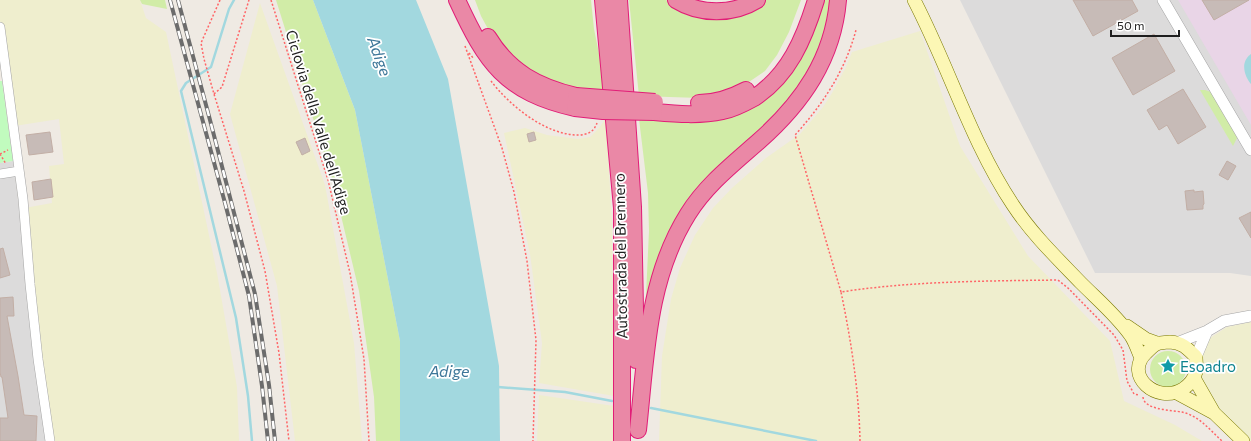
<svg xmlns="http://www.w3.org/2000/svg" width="1251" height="441" font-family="Commissioner,sans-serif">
  <rect width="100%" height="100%" fill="#efeae3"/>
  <!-- residential -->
  <path fill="#dcdbdb" d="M960,0H1251V276L1230,273H1095Z
    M13,161L49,441H0V163Z"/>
  <!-- industrial -->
  <path fill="#e9d5e7" d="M1178,0H1202L1214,20L1249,0H1251V54L1248,56L1246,77L1251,84V125Z"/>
  <!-- farmland -->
  <path fill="#efeece" d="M0,0H140L146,18L166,32L217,273L237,387L239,441H49L19,209L52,203L49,166L64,164L59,119L8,127L0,59Z
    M260,3L325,185L354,343L362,441H295L277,286L230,114Z
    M920,31L960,146L1028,256L1110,341L1124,401L1175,425L1202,441H659L662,356L671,299L680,268L695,235L713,208L732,188L766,158L800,134L823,107L832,93L846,67L852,52Z
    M606,118L612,223L614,396L539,383L542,343L530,254L504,133L525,128L547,135L578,139L590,137L599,128Z
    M1251,322V441H1250L1218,410L1203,384L1200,369L1202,355L1210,338L1227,327Z
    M539,395L614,406V441H537Z"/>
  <!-- grass -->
  <path fill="#d1eca7" d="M140,0H165L167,9L142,4Z
    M276,0H313L355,110L400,341V441H376L374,397L359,291L333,182Z
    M475,0H591L594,29L606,88L595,94L564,89L527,73L493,38L481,16Z
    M629,0H666L683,9L765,0H801L789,32L777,55L765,71L743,86L700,98L639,96Z
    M822,0H835L834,11L802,90L710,179L645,317L649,231L648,193L639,119L750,106Z
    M1200,90H1205L1211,92L1235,133L1237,138L1233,146Z
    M1150 369a18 18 0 1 1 36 0a18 18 0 1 1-36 0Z"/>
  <!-- park -->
  <path fill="#c1fbbe" d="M0,81H2L13,161L0,163Z"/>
  <!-- water -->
  <path fill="#a2d8df" d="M313,0H416L448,79L499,366L500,441H400V341L355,110Z
    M1251,54V84C1244,75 1240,62 1251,54Z"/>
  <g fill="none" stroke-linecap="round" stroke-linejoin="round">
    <!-- stream -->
    <path stroke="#a2d8df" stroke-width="2.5" d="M234,0L229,9L211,67L186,83L181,91L236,318L248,396L252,441
      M498,387L565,392L612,401
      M651,408L816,441"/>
  </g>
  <!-- building -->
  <path fill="#c7bbb7" stroke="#c2aea5" d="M1073,0H1132L1138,11L1093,36Z
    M1202,0H1249L1214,20Z
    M1154,34L1175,71L1133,95L1112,58Z
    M1183,89L1206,127L1178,144L1167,125L1159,130L1147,110Z
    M50,132L53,152L29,155L26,135Z
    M534,132L536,140L529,142L527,134Z
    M305,138L310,151L302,155L296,142Z
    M1227,161L1236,166L1228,180L1219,175Z
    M51,179L53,197L34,200L32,182Z
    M1194,190V192L1203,191L1204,204L1203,205V209L1187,210L1185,191Z
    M1251,212V238L1239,218Z
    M3,248L10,275L0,278V249Z
    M13,297L14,316H7L11,338L18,376L24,415L37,416L36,441H0V418H8L2,377H1L0,372V298Z"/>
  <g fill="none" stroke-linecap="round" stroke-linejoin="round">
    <!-- minor casing -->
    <g stroke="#a5a5a5" stroke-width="10">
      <path id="minor" d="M0,27L23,199L30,284L38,359L50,441
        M0,174L19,171"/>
    </g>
    <!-- tertiary casing -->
    <g stroke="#a5a5a5" stroke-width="12">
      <path id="tertiary" d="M1163,0L1251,150
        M1179,342L1207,331L1224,321L1251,316
        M1196,357L1207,331"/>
    </g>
    <!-- secondary casing -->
    <g stroke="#797800" stroke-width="14">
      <path id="secondary" d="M914,0C949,67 971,142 1013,205C1032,234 1057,258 1081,283C1098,300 1117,316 1131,336C1135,342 1138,351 1141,358
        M1127,326L1146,339L1157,343
        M1170,342C1183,343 1187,348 1196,357C1196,362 1197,367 1196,372C1194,379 1189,385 1183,389C1157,405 1123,375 1146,353C1156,343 1156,343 1170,342Z
        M1194,378L1214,413L1243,441
        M1177,393L1214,413"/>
    </g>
    <!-- motorway casing -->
    <g stroke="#e11d77" stroke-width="18">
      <path id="motorway" d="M457,0C486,63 505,92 575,108
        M603,0L622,208V441
        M619,0L633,207L636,360
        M676,0C700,15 733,15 757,0
        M488,37C509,72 538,87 576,96
        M699,103C715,103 731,98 746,90
        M654,112C677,114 700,116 723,111C734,109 745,103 754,98C789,75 804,39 816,0
        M638,430C646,357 647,279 688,214C706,185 733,164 759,141C802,103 833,59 838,0"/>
    </g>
    <!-- path -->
    <path stroke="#ff6567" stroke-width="1.5" stroke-dasharray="2 2" stroke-linecap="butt" d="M220,0L201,43L204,59L214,94L244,191L265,271L279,353L289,441
      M271,0L328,180L350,273L364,359L369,441
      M465,46L502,148L514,192L527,261L536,340L533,441
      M469,53L474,59
      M491,81C510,106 546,135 578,135C587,135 594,132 597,123
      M214,94L222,87L249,0
      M0,154L8,150
      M0,154L6,164
      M841,292L795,135C823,104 845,71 856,30
      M1143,397C1144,410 1171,410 1182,412C1199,416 1209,429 1222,441
      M860,441C859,391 851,340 841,292C913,281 985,281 1058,280L1068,288L1114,335L1123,350L1127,381L1134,394L1139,395"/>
    <!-- minor -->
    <use href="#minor" stroke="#fff" stroke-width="9"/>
    <!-- tertiary -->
    <use href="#tertiary" stroke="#fff" stroke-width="11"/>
    <!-- secondary -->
    <use href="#secondary" stroke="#fcf7b5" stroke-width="13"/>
    <!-- motorway -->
    <use href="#motorway" stroke="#ea88a6" stroke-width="16"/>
    <!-- rail casing -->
    <g stroke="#6c6c6c" stroke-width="4">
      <path id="rail" d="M170,0L225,203L249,296L262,386L268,441
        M178,0L210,120L255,294L269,385L275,441"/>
    </g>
    <!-- rail -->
    <use href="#rail" stroke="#fff" stroke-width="2.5" stroke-dasharray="8" stroke-linecap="butt"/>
    <!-- motorway-bridge casing -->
    <g stroke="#e11d77" stroke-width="18" stroke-linecap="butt">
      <path id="motorway-bridge" d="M576,96L655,102
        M575,108L603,111L654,112"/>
    </g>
    <!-- motorway-bridge -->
    <use href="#motorway-bridge" stroke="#ea88a6" stroke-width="16"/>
  </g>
  <!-- icons -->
  <defs>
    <g id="sight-bare" transform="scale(1.2)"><path d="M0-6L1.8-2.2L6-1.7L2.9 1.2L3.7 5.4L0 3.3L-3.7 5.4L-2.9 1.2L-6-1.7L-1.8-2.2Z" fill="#0f9aa8" stroke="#fff" stroke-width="2.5" paint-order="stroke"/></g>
  </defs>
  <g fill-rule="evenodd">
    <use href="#sight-bare" x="1168" y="366"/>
  </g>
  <g text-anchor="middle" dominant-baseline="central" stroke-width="3.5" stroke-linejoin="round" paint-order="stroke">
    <!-- street labels -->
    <g font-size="15" fill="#1e1e1e" stroke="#fff">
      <text transform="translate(319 122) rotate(73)">Ciclovia della Valle dell'Adige</text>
      <text transform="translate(620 256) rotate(-91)">Autostrada del Brennero</text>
    </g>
    <!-- culture labels -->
    <g font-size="15" fill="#0d838f" stroke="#fff" text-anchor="start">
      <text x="1180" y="366">Esoadro</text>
    </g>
    <!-- water labels -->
    <g font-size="16" font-style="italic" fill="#3e7799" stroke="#fff">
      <text transform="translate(380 56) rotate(70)">Adige</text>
      <text x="449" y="370">Adige</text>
    </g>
  </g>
  <!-- scale -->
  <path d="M1111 30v6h68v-6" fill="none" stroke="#1e1e1e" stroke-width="2"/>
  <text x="1117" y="30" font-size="12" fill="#1e1e1e" stroke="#ffffff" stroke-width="3" paint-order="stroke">50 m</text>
</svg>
